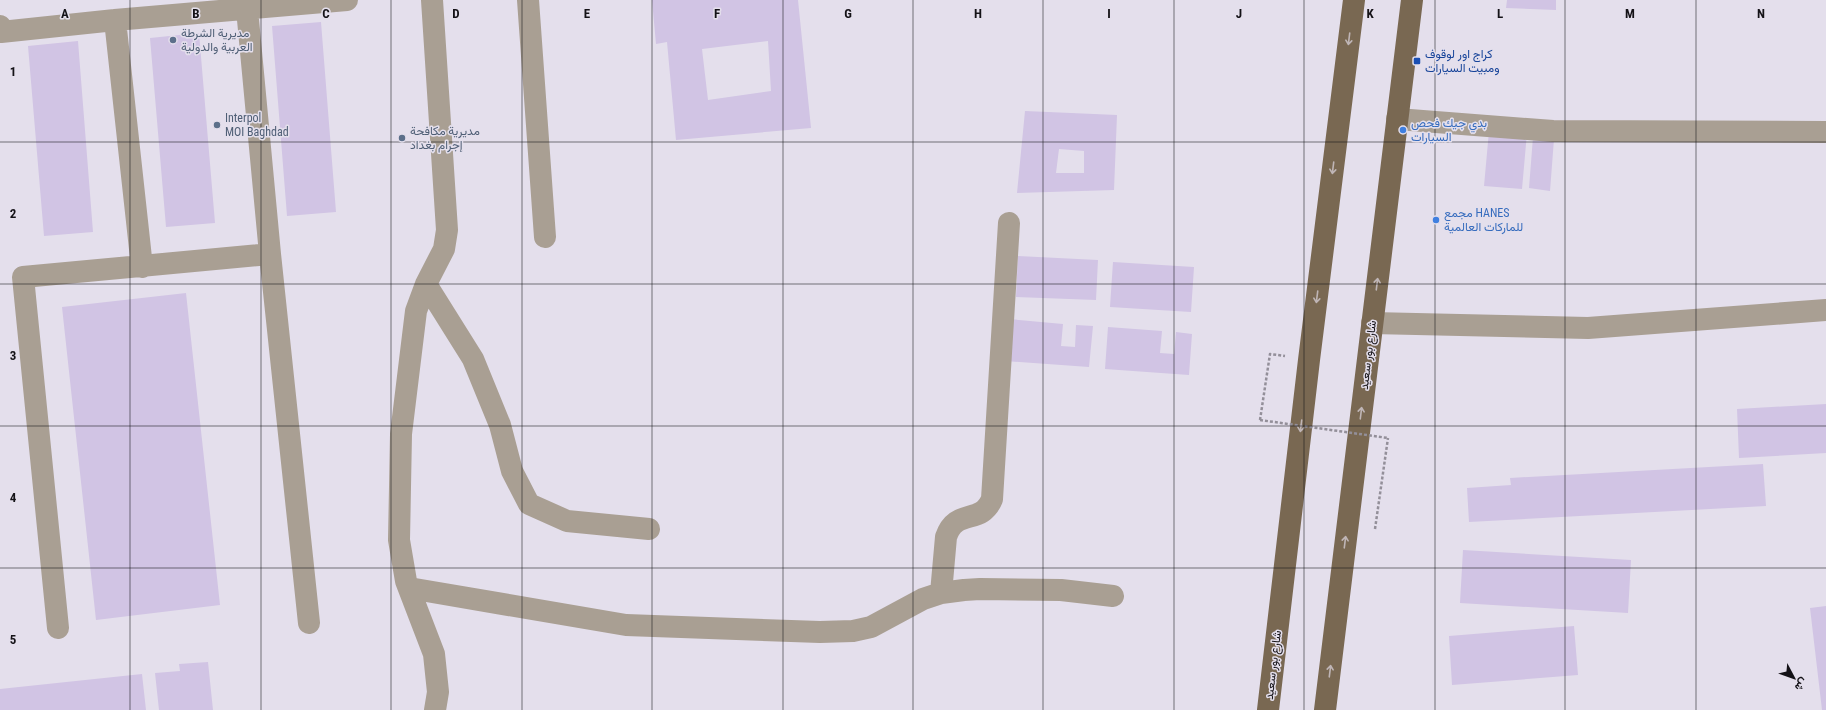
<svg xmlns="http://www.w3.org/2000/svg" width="1826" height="710" font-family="'Roboto Condensed',Vazirmatn,sans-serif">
  <rect width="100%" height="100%" fill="#e4dfec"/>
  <!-- building -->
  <path fill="#d1c4e4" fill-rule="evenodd" d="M652,0H798L811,128L676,140L667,42L656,44ZM768,41L771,91L708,100L702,49Z
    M1507,0H1556V10L1506,8Z
    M321,22L336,212L287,216L272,26Z
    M199,33L215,223L166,227L150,38Z
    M78,41L93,232L44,236L28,46Z
    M1025,111L1117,115L1114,190L1017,193ZM1059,149L1084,151V173H1056Z
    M1489,131L1527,133L1522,189L1484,186Z
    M1533,137L1554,139L1550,191L1529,188Z
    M1018,256L1098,260L1096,300L1016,297Z
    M1113,262L1194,267L1191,312L1110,307Z
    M186,293L220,605L96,620L62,307Z
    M1009,319L1063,324L1061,346L1075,347L1076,325L1093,326L1089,367L1005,361Z
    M1108,327L1162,331L1160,353L1174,354L1176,332L1192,334L1189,375L1105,369Z
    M1826,404V453L1739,458L1737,409Z
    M1763,464L1766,506L1469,522L1467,488L1511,485L1510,478Z
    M1463,550L1631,560L1628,613L1460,603Z
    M1826,606V710H1822L1810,608Z
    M1574,626L1578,675L1452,685L1449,636Z
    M208,662L213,710H159L155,673L180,671L179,664Z
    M142,674L146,710H0V689Z"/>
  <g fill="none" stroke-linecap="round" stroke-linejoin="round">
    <!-- path -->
    <path stroke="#938f99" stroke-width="2.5" stroke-dasharray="3 2" stroke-linecap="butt" d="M1260,420L1270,354L1285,356
      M1375,529L1388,438"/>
    <!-- minor -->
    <path stroke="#a99f93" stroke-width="22" d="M432,0L447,230L444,249L426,284L416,311L401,434L399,540L406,581L434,654L438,692L435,710
      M528,0L545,237
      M247,9L270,254L309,623
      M115,20L142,267
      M0,26L1,32L115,20L347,0
      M1397,119L1553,131L1826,132
      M426,284L473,359L500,425L512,471L529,504L567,521L649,529
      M1372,323L1588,328L1826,310
      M409,588L626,625L820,632L853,631L871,627L923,599L941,593L964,590L980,589L1061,590L1113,596
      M941,593L946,537C956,507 981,526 992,499L1009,223
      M58,628L23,277L270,254"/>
    <!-- major -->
    <path stroke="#796852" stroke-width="22" d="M1268,710L1309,360L1354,0
      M1325,710L1412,0"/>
    <!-- path-bridge -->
    <path stroke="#938f99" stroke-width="2.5" stroke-dasharray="3 2" stroke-linecap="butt" d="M1260,420L1388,438"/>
  </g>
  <!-- one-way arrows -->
  <defs><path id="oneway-shaft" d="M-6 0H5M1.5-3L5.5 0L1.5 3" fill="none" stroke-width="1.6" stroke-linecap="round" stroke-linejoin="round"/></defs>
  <g stroke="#bfb5b6">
    <use href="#oneway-shaft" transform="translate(1349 39) rotate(97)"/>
    <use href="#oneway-shaft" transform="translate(1333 168) rotate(97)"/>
    <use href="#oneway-shaft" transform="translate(1377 284) rotate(-83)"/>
    <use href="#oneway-shaft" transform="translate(1317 297) rotate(97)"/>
    <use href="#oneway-shaft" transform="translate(1361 413) rotate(-83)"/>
    <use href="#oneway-shaft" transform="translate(1301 426) rotate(97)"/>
    <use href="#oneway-shaft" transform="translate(1345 542) rotate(-83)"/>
    <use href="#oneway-shaft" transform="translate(1330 671) rotate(-83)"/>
  </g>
  <!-- grid -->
  <path fill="none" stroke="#141217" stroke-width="1" stroke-opacity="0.55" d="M130,0V710M261,0V710M391,0V710M522,0V710M652,0V710M783,0V710M913,0V710M1043,0V710M1174,0V710M1304,0V710M1435,0V710M1565,0V710M1696,0V710M0,142H1826M0,284H1826M0,426H1826M0,568H1826"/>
  <!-- markers -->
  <g fill="#5c6f8a" stroke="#e4dfec" stroke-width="1.5">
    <circle cx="173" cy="40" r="4"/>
    <circle cx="217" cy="125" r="4"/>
    <circle cx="402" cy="138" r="4"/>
  </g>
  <rect fill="#1a4fb4" stroke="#e4dfec" stroke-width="1.5" x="1413" y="57" width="8" height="8" rx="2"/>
  <g fill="#3f7fe0" stroke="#e4dfec" stroke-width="1.5">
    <circle cx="1403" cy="130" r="4"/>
    <circle cx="1436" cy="220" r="4"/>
  </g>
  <g text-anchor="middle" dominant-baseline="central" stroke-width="3" stroke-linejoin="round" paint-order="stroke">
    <!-- service labels -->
    <g font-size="12" fill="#4e5e75" stroke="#e4dfec" text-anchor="start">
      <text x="181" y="33">مديرية الشرطة<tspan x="181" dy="14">العربية والدولية</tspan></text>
      <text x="225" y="118">Interpol<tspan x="225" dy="14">MOI Baghdad</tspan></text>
      <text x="410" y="131">مديرية مكافحة<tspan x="410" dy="14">إجرام بغداد</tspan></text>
    </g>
    <!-- transit labels -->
    <g font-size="12" fill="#164399" stroke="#e4dfec" text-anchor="start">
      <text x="1425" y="54">كراج اور لوقوف<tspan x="1425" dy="14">ومبيت السيارات</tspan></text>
    </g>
    <!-- shop labels -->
    <g font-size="12" fill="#366cbe" stroke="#e4dfec" text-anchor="start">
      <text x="1411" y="123">بدي جيك فحص<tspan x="1411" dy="14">السيارات</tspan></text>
      <text x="1444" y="213">مجمع HANES<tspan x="1444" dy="14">للماركات العالمية</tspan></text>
    </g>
    <!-- street labels -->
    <g font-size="12" fill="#141217" stroke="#e4dfec">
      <text transform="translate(1368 355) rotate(-83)">شارع بور سعيد</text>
      <text transform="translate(1273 665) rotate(-83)">شارع بور سعيد</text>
    </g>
  </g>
  <g font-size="13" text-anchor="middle" font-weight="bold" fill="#141217" stroke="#e4dfec" stroke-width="3" stroke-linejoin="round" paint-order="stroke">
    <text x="65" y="18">A</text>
    <text x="196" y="18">B</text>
    <text x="326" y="18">C</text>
    <text x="456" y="18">D</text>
    <text x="587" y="18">E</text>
    <text x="717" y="18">F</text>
    <text x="848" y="18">G</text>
    <text x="978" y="18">H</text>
    <text x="1109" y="18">I</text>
    <text x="1239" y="18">J</text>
    <text x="1370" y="18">K</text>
    <text x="1500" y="18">L</text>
    <text x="1630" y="18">M</text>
    <text x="1761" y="18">N</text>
    <text x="13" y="76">1</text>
    <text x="13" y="218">2</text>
    <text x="13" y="360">3</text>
    <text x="13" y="502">4</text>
    <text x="13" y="644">5</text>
  </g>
  <!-- north arrow -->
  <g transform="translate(1794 678) rotate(131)" stroke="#e4dfec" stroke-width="3" paint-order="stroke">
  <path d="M0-3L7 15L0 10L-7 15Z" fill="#141217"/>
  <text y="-6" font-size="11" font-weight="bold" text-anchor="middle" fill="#141217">ش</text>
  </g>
</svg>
